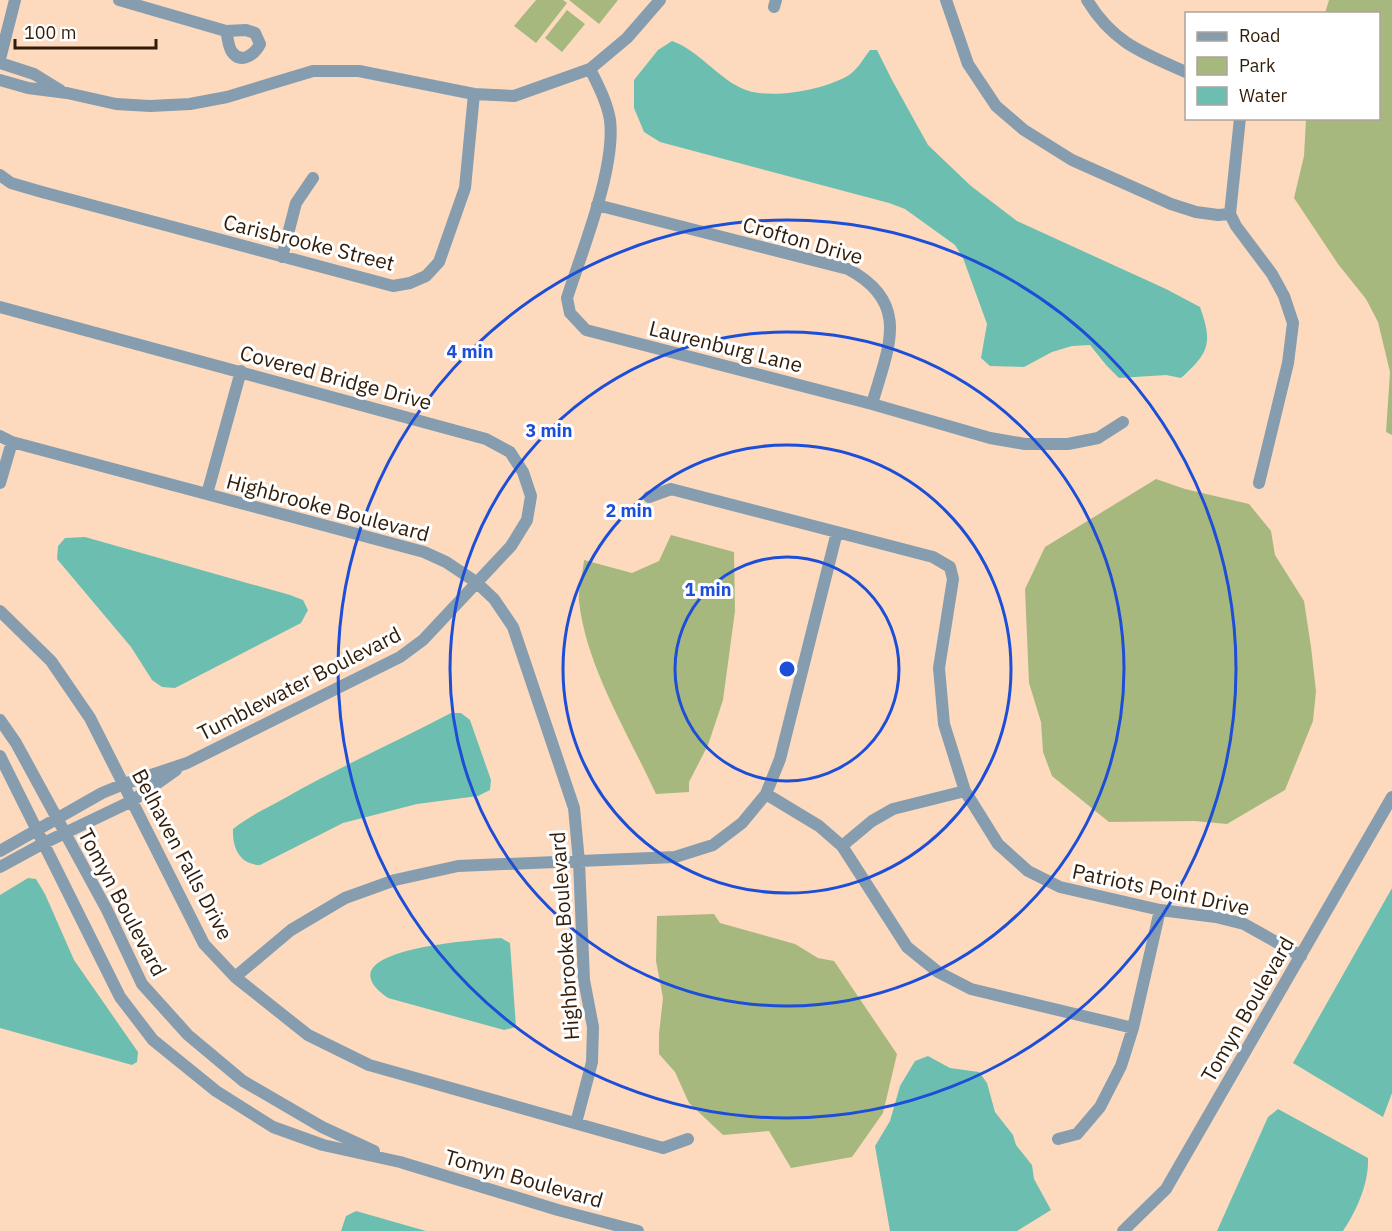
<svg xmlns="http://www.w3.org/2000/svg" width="1392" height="1231" font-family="'IBM Plex Sans',sans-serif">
  <rect width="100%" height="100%" fill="#fddabd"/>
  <!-- green -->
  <path fill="#a7b87f" d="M536,0H563L567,3L536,43L514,26Z
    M569,0H618L599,24Z
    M1329,0H1392V435L1386,432L1390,372L1378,322L1366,299L1338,264L1294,198L1304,156L1306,119L1378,118V14L1325,13Z
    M567,10L585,24L562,52L545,38Z
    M1156,479L1185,489L1249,504L1271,531L1275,555L1304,601L1311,647L1316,691L1313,721L1285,790L1227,824L1194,821L1109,822L1052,776L1043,752L1041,722L1029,683L1025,589L1045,547Z
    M671,535L734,552L735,611L723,700L708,745L689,782V792L656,794C629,735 586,667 579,601C578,589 583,573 584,560L632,573L659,561Z
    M714,914L720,923L795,944L818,958L834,961L897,1054L883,1113L852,1157L791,1168L769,1131L723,1135L689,1103L675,1072L659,1054V1034L663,998L656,961L657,916Z"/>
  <!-- water -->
  <path fill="#6cbfb0" d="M672,41C698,50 716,76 741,88C767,101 825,90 849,75C857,70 864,58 870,50H877L892,80L928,145L971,186L1017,221L1166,289L1200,307C1213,343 1209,353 1181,378L1166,375L1119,378L1106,365L1090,345L1072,346L1052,352L1024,367L990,366L981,358L987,324L963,258L955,245L905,209L889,203L660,142L644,132L634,108V80L658,50Z
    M85,537L290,595L303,600L308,610L301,623L175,688L162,687L152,680L131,647L57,559L58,546L65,538Z
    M451,713H461L470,720L491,780L490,790L478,796L417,804L343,823L260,865C240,865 232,848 233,829C249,816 267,808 285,798C339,767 396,742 451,713Z
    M28,878L36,879L45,894L74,960L138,1052L137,1062L132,1065L0,1028V895Z
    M1392,888V1093L1383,1117L1293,1063Z
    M501,938L510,943L516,1027L504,1030L388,998C318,949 477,940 501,938Z
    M928,1056L950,1068L979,1072L987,1083L995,1112L1013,1135L1016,1145L1032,1165L1034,1179L1051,1210L1017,1231H890L875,1146L890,1121L900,1086L915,1061Z
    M1278,1109L1368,1158C1369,1183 1357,1210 1343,1231H1217L1268,1117Z
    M356,1211L426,1231H341L346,1216Z"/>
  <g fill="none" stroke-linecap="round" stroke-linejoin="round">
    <!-- minor -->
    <path stroke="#859daf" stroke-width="12" d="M119,0L226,31L246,30L255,33L260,44C255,54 241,65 232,52C228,47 228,37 226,31
      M946,0L968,64L996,106L1024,130L1072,160L1171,204L1196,212L1218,215L1230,214
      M1087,0C1113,43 1143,53 1186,72
      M774,7L776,0
      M0,59L15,0
      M0,63L34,74L60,90
      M590,69C598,85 607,102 610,120C616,168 582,251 567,298L570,313L586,330L872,404L990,438L1025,444H1068L1098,438L1123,422
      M0,80L28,88L67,93L116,104L150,106L190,104L227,97L313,71H359L474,94L514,96L590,69L627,38L660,0
      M1240,118L1230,214L1236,226L1272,274L1284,296L1293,323L1288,363L1259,483
      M0,175L11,183L42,192L393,286L410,283L426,276L439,262L465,188L474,94
      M597,205L848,269C912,303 888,348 872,404
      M282,257L296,203L313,178
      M0,307L486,439L510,452L523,472L531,496L527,520L511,546L423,640L400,657L187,763L124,784L102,793L0,851
      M0,436L12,442L424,552L446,562L476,582L494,599L513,627L574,808L579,862L584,980L593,1027L592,1062L576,1123
      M0,483L12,442
      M207,494L241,371
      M649,497L671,489L933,557L950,567L953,579L939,668L944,724L965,791L998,844L1028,871L1060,887L1160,910L1216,917L1244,924L1301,956
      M0,611L51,661L90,718L204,944L235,977L308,1035L369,1065L663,1148L688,1139
      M0,720L16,743L107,910L142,984L188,1035L243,1081L322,1127L374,1151
      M0,756L120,997L153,1040L216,1091L273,1127L323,1145L400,1162L558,1210L638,1231
      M766,794L819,826L842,846L907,947L938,972L971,989L1133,1028
      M842,846L872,821L893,809L965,791
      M0,867L44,843L132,801L176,770
      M235,977L291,930L345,898L395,880L458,866L675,857L713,845L742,823L766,794L780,759L837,532
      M1058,1139L1077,1134L1100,1107L1121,1066L1133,1028L1160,910
      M1123,1231L1166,1189L1392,797"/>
  </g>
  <!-- distance rings -->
  <g fill="none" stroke="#1d4ed8" stroke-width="3">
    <circle cx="787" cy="669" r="112"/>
    <circle cx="787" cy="669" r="224"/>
    <circle cx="787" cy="669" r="337"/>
    <circle cx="787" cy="669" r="449"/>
  </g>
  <g text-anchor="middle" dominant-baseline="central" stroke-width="6" stroke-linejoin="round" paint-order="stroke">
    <!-- street labels -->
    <g font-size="21" fill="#311c08" stroke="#fff">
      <text transform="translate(803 240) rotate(16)">Crofton Drive</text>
      <text transform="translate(309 242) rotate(14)">Carisbrooke Street</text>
      <text transform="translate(726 346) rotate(14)">Laurenburg Lane</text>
      <text transform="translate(336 377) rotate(15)">Covered Bridge Drive</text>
      <text transform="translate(328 507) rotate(15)">Highbrooke Boulevard</text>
      <text transform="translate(299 683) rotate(-27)">Tumblewater Boulevard</text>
      <text transform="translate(183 854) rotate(62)">Belhaven Falls Drive</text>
      <text transform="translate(1161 889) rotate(12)">Patriots Point Drive</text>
      <text transform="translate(123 902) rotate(62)">Tomyn Boulevard</text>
      <text transform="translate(564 936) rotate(-94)">Highbrooke Boulevard</text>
      <text transform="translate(1247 1009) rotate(-60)">Tomyn Boulevard</text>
      <text transform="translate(524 1178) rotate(16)">Tomyn Boulevard</text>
    </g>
  </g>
  <circle cx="787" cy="669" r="9" fill="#1d4ed8" stroke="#fff" stroke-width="3"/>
  <g font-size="18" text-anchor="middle" font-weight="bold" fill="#1d4ed8" stroke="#fff" stroke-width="6" stroke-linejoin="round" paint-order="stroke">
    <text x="470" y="358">4 min</text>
    <text x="549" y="437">3 min</text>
    <text x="629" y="517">2 min</text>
    <text x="708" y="596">1 min</text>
  </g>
  <!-- legend -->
  <rect x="1185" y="12" width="195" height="108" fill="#ffffff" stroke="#ada49c" stroke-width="1.5"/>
  <rect x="1197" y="32" width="30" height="9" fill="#859daf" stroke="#ada49c" stroke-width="1.5"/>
  <text x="1239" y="42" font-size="18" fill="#311c08">Road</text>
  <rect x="1197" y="57" width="30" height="18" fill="#a7b87f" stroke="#ada49c" stroke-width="1.5"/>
  <text x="1239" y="72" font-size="18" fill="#311c08">Park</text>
  <rect x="1197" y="87" width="30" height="18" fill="#6cbfb0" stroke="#ada49c" stroke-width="1.5"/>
  <text x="1239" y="102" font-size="18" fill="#311c08">Water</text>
  <!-- scale -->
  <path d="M15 39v9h141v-9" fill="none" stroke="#311c08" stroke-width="3"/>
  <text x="24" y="39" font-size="18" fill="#311c08" stroke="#ffffff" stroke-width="4.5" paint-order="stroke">100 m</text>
</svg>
